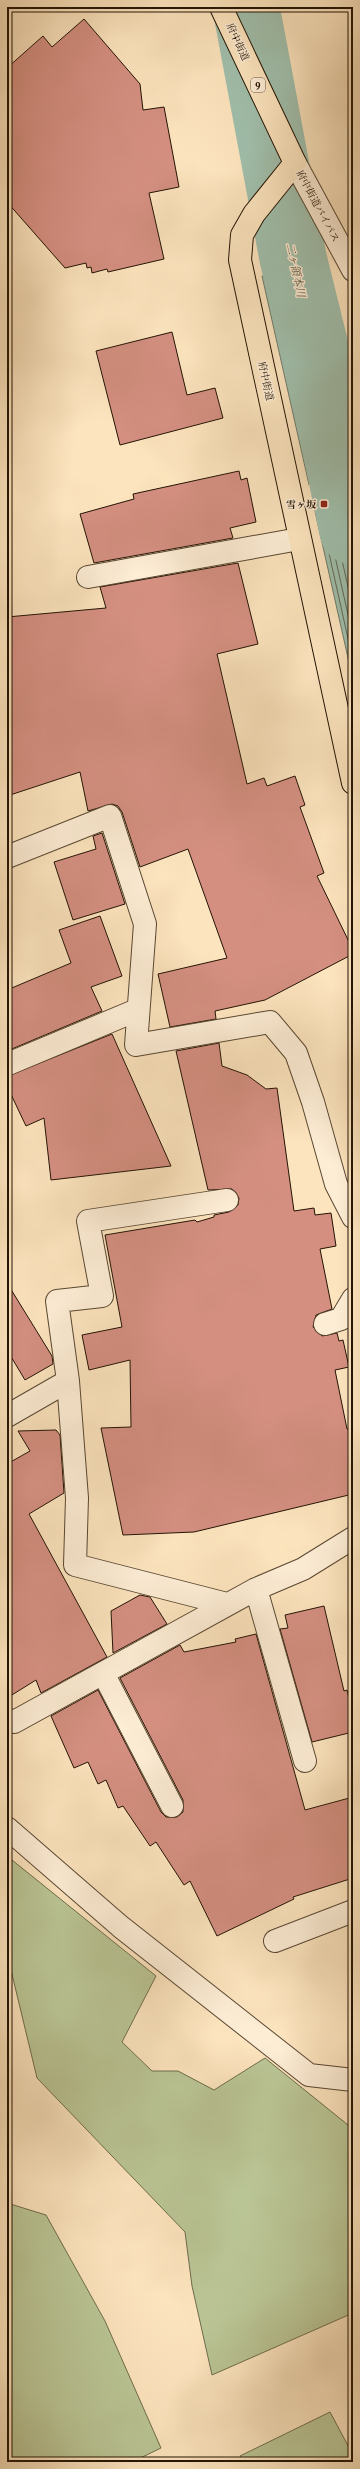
<svg xmlns="http://www.w3.org/2000/svg" width="360" height="2469" font-family="'Libre Caslon Text','Noto Serif JP',serif">
  <rect width="100%" height="100%" fill="#fce4be"/>
  <filter id="stains"><feTurbulence type="fractalNoise" baseFrequency=".005" numOctaves="4"/><feColorMatrix values="0 0 0 0 .2 0 0 0 0 .09 0 0 0 0 .02 0 0 0 .5 -.17"/></filter>
  <radialGradient id="worn" r=".72"><stop offset=".6" stop-color="#630" stop-opacity="0"/><stop offset="1" stop-color="#630" stop-opacity=".3"/></radialGradient>
  <!-- green -->
  <path fill="#bac595" stroke="#6e6c4c" d="M7,1856L156,1976L122,2042L152,2071H178L214,2090L265,2058L353,2129V2313L212,2375L192,2286L185,2232L37,2078L11,1970L7,1965Z
    M7,2203L46,2215L105,2321L161,2448L132,2462H7Z
    M330,2412L353,2455V2462H244L240,2456Z"/>
  <!-- water -->
  <path fill="#a0bfac" stroke="#6e7a69" d="M305,268L353,431V680L262,276Z"/>
  <!-- pier -->
  <path fill="#fce4be" d="M353,475V499L313,509L308,485Z"/>
  <g fill="none" stroke-linecap="round" stroke-linejoin="round">
    <!-- shore -->
    <path stroke="#626958" stroke-width="1" d="M353,429L347,426L302,274L268,279L353,661
      M353,434L347,432L343,427L299,280L274,283L353,637
      M353,440L344,438L337,429L295,287L281,288L353,609"/>
    <!-- river -->
    <path stroke="#a0bfac" stroke-width="67" d="M246,7L293,258L315,347L353,531"/>
  </g>
  <!-- building -->
  <path fill="#d48f81" stroke="#231304" d="M84,19L140,84L143,110L164,107L179,187L149,193L164,259L108,272L107,269L92,273L91,267L87,268L86,263L65,268L7,202V68L43,36L52,47Z
    M172,332L187,395L215,388L223,418L120,445L96,351Z
    M239,471L241,480L247,478L256,522L230,528L233,538L94,563L80,514L134,499L133,494Z
    M238,563L258,644L217,654L247,784L264,778L267,786L295,776L305,805L300,807L324,873L317,876L353,950V954L265,1000L215,1011L216,1019L170,1027L158,974L227,958L188,849L140,867L122,812L118,806L112,804L88,811L80,772L7,796V617L106,608L100,587Z
    M102,833L125,904L73,920L54,862L96,849L93,836Z
    M100,916L122,976L91,987L102,1011L7,1051V990L71,963L59,930Z
    M112,1034L171,1166L51,1180L44,1118L26,1126L7,1086V1076Z
    M219,1043L222,1066L247,1075L266,1089L277,1088L294,1211L314,1208L315,1215L331,1213L336,1246L320,1249L332,1309L316,1315L313,1327L322,1336L337,1333L339,1341L343,1340L349,1367L335,1370L347,1429L353,1427V1494L194,1532L123,1535L101,1428L131,1427L130,1360L89,1370L82,1335L122,1327L105,1235L195,1220L197,1222L214,1217V1215L229,1212L238,1205L239,1198L232,1189L208,1190L176,1051Z
    M7,1283L52,1356L53,1364L25,1380L7,1350Z
    M56,1430L60,1435L64,1493L29,1514L107,1657L41,1693L36,1680L7,1698V1464L30,1451L18,1431Z
    M140,1595L150,1597L167,1624L113,1653L111,1611Z
    M324,1606L344,1691L347,1690L353,1715V1732L312,1742L280,1629L288,1628L285,1615Z
    M256,1634L305,1810L353,1797V1878L293,1897L294,1899L217,1936L190,1881L184,1885L156,1842L150,1846L123,1806L118,1808L106,1780L98,1784L88,1762L74,1768L51,1716L98,1690L161,1812L166,1817H177L183,1812V1800L120,1678L180,1645L184,1652L236,1642L235,1639Z"/>
  <g fill="none" stroke-linecap="round" stroke-linejoin="round">
    <!-- minor casing -->
    <g stroke="#594732" stroke-width="24">
      <path id="minor" d="M295,163L353,270
        M88,577L299,539
        M7,857L110,816L145,924L136,1045L270,1022L296,1053L313,1102L336,1184L353,1217
        M8,1064L137,1010
        M227,1200L88,1221L102,1296L57,1301L68,1381L77,1498L75,1565L227,1604
        M325,1324L341,1319L353,1299
        M7,1416L68,1381
        M256,1589L305,1761
        M103,1673L172,1806
        M7,1719L14,1722L256,1589L303,1569L353,1538
        M7,1828L121,1927L309,2075L353,2080
        M275,1941L353,1911"/>
    </g>
    <!-- major casing -->
    <g stroke="#231304" stroke-width="24">
      <path id="major" d="M221,7L295,163L254,214L242,235L240,260L353,783"/>
    </g>
    <!-- minor -->
    <use href="#minor" stroke="#fdedd5" stroke-width="22"/>
    <!-- major -->
    <use href="#major" stroke="#fce4be" stroke-width="22"/>
  </g>
  <!-- markers -->
  <rect fill="#8f2418" stroke="#fdedd5" stroke-width="1.5" x="320" y="500" width="8" height="8" rx="2"/>
  <g text-anchor="middle" dominant-baseline="central" stroke-width="3" stroke-linejoin="round" paint-order="stroke">
    <!-- shield labels -->
    <rect fill="#fdedd5" stroke="#645443" stroke-width="1" x="251" y="78" width="14" height="14" rx="3"/>
    <g font-size="9" font-weight="bold" fill="#231304">
      <text x="258" y="85">9</text>
    </g>
    <!-- street labels -->
    <g font-size="10" fill="#231304" stroke="#fdedd5">
      <text transform="translate(238 42) rotate(65)">府中街道</text>
      <text transform="translate(318 206) rotate(62)">府中街道バイパス</text>
      <text transform="translate(266 381) rotate(78)">府中街道</text>
    </g>
    <!-- poi labels -->
    <g font-size="10" font-weight="bold" fill="#231304" stroke="#fdedd5" text-anchor="end">
      <text x="316" y="504">雪ヶ坂</text>
    </g>
    <!-- water labels -->
    <g font-size="11" font-style="italic" fill="#4f4f3f" stroke="#fdedd5">
      <text transform="translate(296 270) rotate(78)">二ヶ領本川</text>
    </g>
  </g>
  <!-- margin -->
  <rect width="360" height="2469" fill="none" stroke="#fce4be" stroke-width="24"/>
  <rect x="8" y="8" width="344" height="2453" fill="none" stroke="#231304" stroke-width="2"/>
  <rect x="12" y="12" width="336" height="2445" fill="none" stroke="#231304"/>
  <rect width="100%" height="100%" filter="url(#stains)"/>
  <rect width="100%" height="100%" fill="url(#worn)"/>
</svg>
